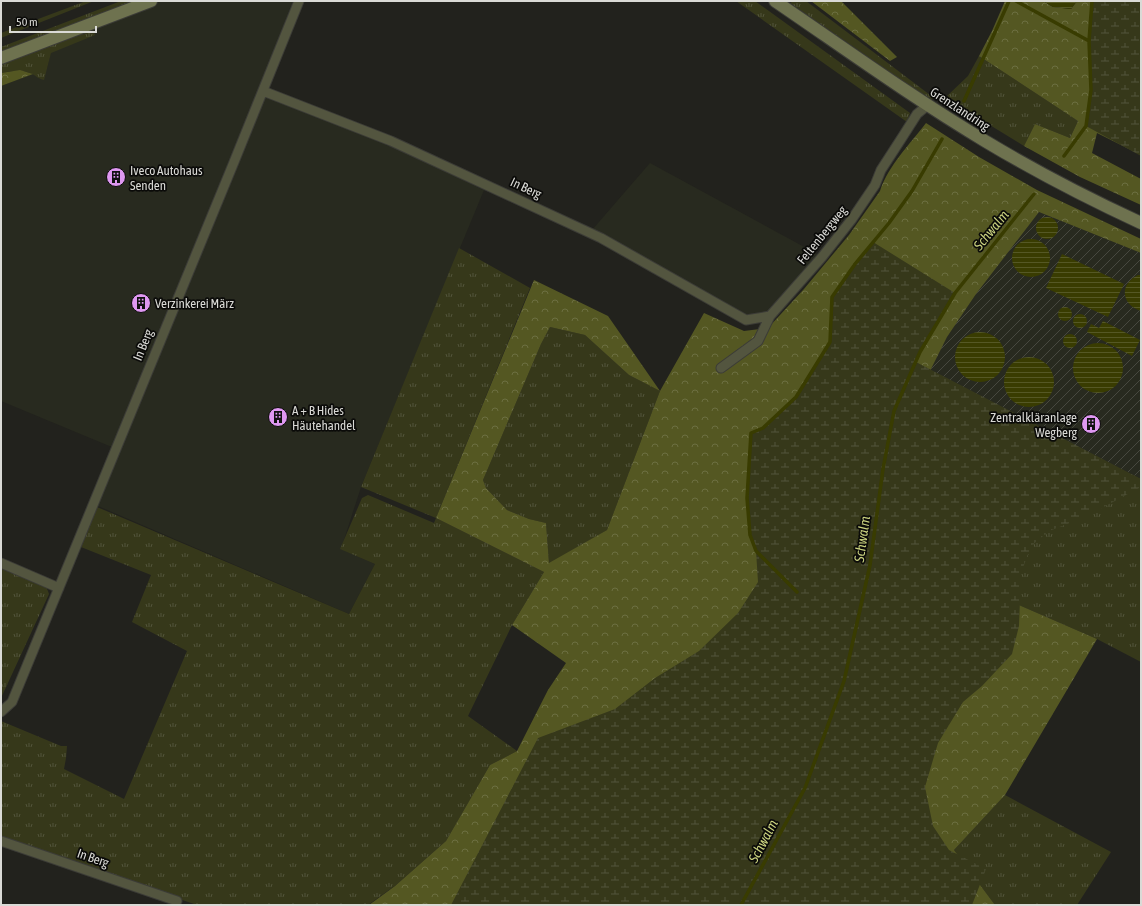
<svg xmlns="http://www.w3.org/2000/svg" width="1142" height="906" font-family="'Asap Condensed',sans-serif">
  <defs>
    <pattern id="industrial-furrows" width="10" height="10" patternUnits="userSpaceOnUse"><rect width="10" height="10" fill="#282a1f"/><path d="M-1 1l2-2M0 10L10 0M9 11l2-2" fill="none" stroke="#47483f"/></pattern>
    <pattern id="grass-tufts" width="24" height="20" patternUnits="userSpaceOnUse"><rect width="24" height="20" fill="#36381a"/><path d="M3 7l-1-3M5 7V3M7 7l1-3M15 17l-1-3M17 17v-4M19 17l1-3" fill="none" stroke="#52543b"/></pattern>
    <pattern id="forest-crowns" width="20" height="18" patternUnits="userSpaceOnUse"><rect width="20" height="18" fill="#545722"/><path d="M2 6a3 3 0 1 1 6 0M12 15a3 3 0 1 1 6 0" fill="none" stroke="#6c6f41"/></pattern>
    <pattern id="wetland-marsh" width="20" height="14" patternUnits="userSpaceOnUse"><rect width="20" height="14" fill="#36381a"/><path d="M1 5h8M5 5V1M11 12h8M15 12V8" fill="none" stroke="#52543b"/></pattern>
    <pattern id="water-rules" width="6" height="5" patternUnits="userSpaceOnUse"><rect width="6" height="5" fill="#393c01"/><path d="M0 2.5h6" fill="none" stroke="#555825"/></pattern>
  </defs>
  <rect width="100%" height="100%" fill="#22221d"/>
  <!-- built -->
  <path fill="#282a1f" d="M140,1H293L258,91L397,148L484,190L361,487L341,549L375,564L349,614L98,506L119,450L1,401V86L47,68L53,44L144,11Z
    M650,163L819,255L769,314L745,318L592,230Z"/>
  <!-- industrial -->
  <path fill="url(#industrial-furrows)" d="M1039,212L1141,253V479L929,373L947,337L976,294Z"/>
  <!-- grass -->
  <path fill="url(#grass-tufts)" d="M86,1H94L1,38V33Z
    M121,1H136L1,53V47Z
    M736,1H755L910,113L907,122Z
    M794,1H806L934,98L930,100L790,3Z
    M93,29L95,35L51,53L44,80C36,78 36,75 30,73C20,69 11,71 1,73V64Z
    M979,56L1078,121L1070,138L1035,124L1024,146L980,119L947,96L968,76Z
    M459,248L530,288L436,518L544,572L512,625L468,716L517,751L490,765L446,841L396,885L368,905H197L1,838V721L61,746H67L66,758L64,769L124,799L187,651L132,622L151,575L81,547L97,507L349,614L375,564L340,549L362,498L368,495L434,523L436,518L361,487Z
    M550,327L585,335L629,375L660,391L607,530L549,564L546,523L529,519L507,510L486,488L483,480L541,344Z
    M1007,417L1141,479V662L1097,639L975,586Z
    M1,567L46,586L49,594L1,698Z
    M1005,795L1111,852L1077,905H995L954,850Z"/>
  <!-- forest -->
  <path fill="url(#forest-crowns)" fill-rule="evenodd" d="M811,1H841L897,57L890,61Z
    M1005,1H1043L1053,7L1071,9L1077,1H1141V155L1097,133L1092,153L1141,179V205L1080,177L1024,146L1035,124L1070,138L1078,121L979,56L992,31Z
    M20,70L33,74L1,86V73Z
    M926,123L979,157L1037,190L1141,239V253L1039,212L976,294L947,337L929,373L975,586L1097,639L1005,795L954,850L995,905H369L395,886L446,841L490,765L517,751L548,690L566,663L512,625L544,572L436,518L534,280L608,316L660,391L704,313L744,331L768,328L804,289L849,235L880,191C888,166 910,144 926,123ZM550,327L585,335L629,375L660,391L607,530L549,563L546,523L529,519L507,510L486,488L483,480L541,344Z"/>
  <!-- wetland -->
  <path fill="url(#wetland-marsh)" d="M1092,1H1141V156L1086,126L1091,90L1089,41Z
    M873,242L955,293L920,352L916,362L1141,479V487L1083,518L1049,531L1031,546L1021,573L1019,626L1012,654L982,686L963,702L938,743L925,787L933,826L949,850L986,869L972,905H451L538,738L615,709L655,678L699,651L738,613L758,582L756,551L750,535L747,498L751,433L763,428L796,397L830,342L832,297L855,264Z"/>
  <!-- water -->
  <path fill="url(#water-rules)" d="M1043,1H1077L1071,9L1053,7Z
    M1036 228a11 11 0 1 1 22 0a11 11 0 1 1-22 0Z
    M1012 258a19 19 0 1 1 38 0a19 19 0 1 1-38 0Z
    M1062,254L1124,284L1108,317L1046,288Z
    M1138,275H1141V311C1121,305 1119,284 1138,275Z
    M1058 314a7 7 0 1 1 14 0a7 7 0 1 1-14 0Z
    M1073 321a7 7 0 1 1 14 0a7 7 0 1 1-14 0Z
    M1103,321L1140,340L1132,356L1087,332L1091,324L1099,328Z
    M955 357a25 25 0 1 1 50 0a25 25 0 1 1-50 0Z
    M1063 341a7 7 0 1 1 14 0a7 7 0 1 1-14 0Z
    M1073 368a25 25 0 1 1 50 0a25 25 0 1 1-50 0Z
    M1004 382a25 25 0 1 1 50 0a25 25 0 1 1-50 0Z"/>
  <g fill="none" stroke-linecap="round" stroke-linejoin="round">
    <!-- stream -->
    <path stroke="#393c01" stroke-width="3.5" d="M1016,1L1089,41
      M964,101L1009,1
      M1064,156L1086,126L1091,90L1089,41L1092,1
      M797,592L756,551L750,535L747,498L751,433L763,428L796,397L830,342L832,297L855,264L889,223L912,191L942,139
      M741,905L805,788L844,681L870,565L883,469L894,411L920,352L955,293L1034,194"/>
    <!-- street casing -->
    <g stroke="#3c3c37" stroke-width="11">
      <path id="street" d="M263,91L391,141L601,238L746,320L770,316
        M721,368L758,341L770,316L822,257L852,219L875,185L881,170L903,136L917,114L928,105
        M1,563L59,588
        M1,712L12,702L234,162L299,1
        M1,841L177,901"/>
    </g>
    <!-- secondary casing -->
    <g stroke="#3c3c37" stroke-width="14">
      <path id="secondary" d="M775,1C844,48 913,98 985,141C1035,171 1087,198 1141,223
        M1,58L151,1"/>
    </g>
    <!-- street -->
    <use href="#street" stroke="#53553f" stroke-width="9"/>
    <!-- secondary -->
    <use href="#secondary" stroke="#6e724f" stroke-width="12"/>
  </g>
  <!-- icons -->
  <defs>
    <g id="building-disc" transform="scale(1)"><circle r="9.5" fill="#df98f1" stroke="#0b0b09"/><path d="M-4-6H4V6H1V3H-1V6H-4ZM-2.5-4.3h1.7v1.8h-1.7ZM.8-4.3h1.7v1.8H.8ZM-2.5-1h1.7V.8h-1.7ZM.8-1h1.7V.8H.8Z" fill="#111"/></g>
  </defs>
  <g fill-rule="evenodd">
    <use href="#building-disc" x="116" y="177"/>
    <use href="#building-disc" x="141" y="303"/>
    <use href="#building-disc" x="278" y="417"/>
    <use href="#building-disc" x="1091" y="424"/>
  </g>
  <g text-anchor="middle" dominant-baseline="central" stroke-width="3.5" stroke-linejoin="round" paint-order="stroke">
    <!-- street labels -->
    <g font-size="13" fill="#dadad6" stroke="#0b0b09">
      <text transform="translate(960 109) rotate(33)">Grenzlandring</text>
      <text transform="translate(526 188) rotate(25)">In Berg</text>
      <text transform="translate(822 235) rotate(-51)">Feltenbergweg</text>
      <text transform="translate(143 345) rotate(-68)">In Berg</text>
      <text transform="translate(93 858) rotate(19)">In Berg</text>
    </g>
    <!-- poi labels -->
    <g font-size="13" fill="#dadad6" stroke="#0b0b09" text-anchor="start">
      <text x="130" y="170">Iveco Autohaus<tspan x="130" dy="15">Senden</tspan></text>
      <text x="155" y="303">Verzinkerei März</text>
      <text x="292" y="410">A + B Hides<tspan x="292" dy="15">Häutehandel</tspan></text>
      <text x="1077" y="417" text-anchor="end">Zentralkläranlage<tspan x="1077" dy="15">Wegberg</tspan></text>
    </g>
    <!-- water labels -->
    <g font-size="14" font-style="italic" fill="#cad27f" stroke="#0b0b09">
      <text transform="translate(991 230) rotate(-51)">Schwalm</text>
      <text transform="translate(862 539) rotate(-82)">Schwalm</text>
      <text transform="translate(763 841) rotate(-62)">Schwalm</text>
    </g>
  </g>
  <!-- border -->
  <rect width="1142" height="906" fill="none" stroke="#dadad6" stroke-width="4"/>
  <!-- scale -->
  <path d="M10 26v6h86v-6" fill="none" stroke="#dadad6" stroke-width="2"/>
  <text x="16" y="26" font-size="12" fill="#dadad6" stroke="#0b0b09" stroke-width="3" paint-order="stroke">50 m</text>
</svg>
